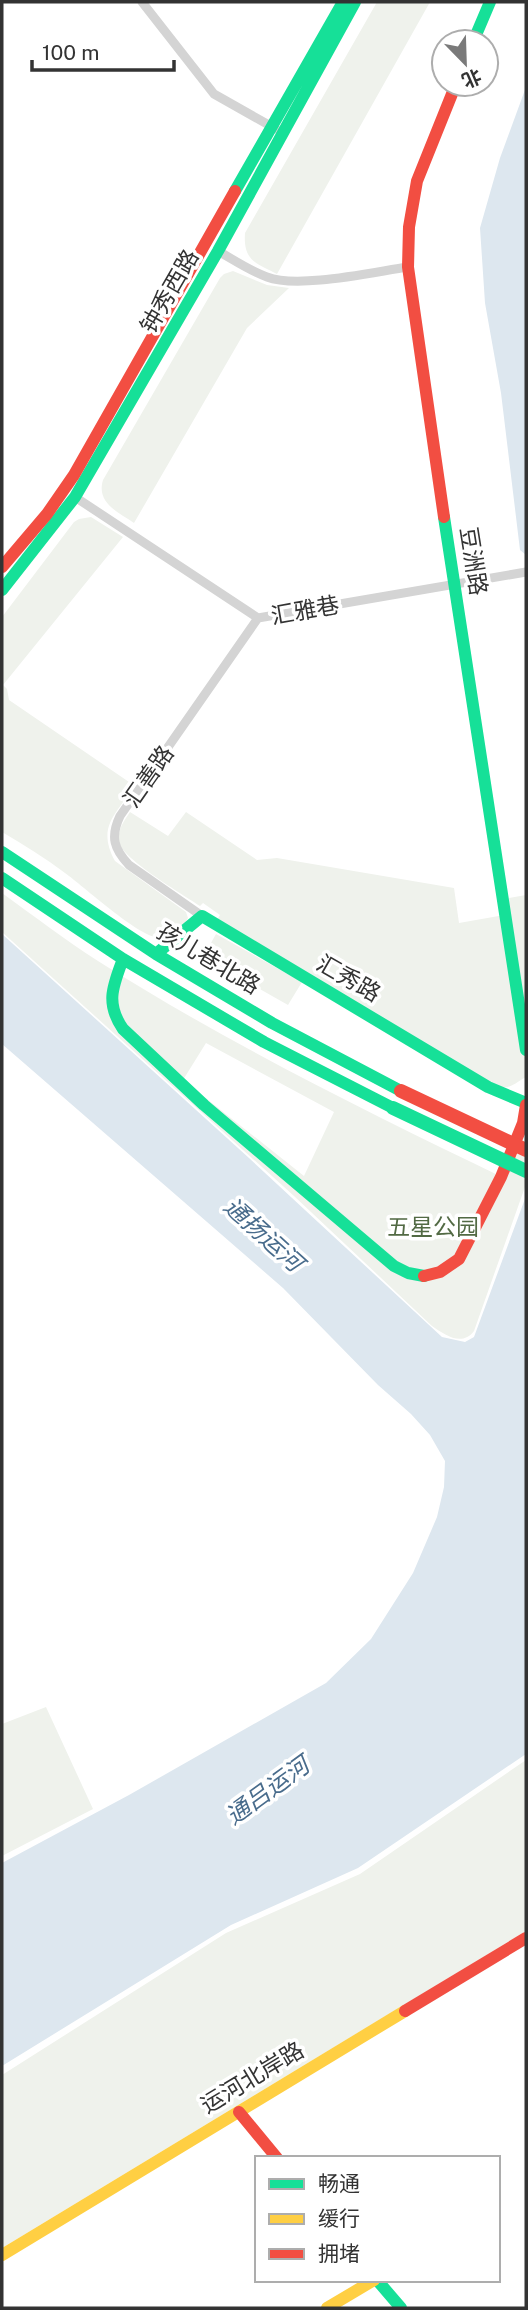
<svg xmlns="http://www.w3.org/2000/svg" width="528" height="2310" font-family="'Public Sans','Noto Sans SC',sans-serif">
  <rect width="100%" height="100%" fill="#fff"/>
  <!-- green -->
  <path fill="#eff2ec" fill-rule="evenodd" d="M377,2H430L277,274C256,263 243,261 245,233Z
    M233,271L267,285L289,288L247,328L134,523C118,512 96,503 103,480L220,278L224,274Z
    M91,517L123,537L3,685L7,689L9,700L129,782L133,778L135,781C122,813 94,822 115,861L186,912L188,918C183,927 169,937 157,937C139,937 82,885 65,873C45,858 24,845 2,832V617L74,522L79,519Z
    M130,812L168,836L186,812L257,860L277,858L454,888L459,923L510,914L509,898L526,895V1077C510,1086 510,1091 490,1084L217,920L220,915L203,903L200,906C184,895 122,859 119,842C117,830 124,821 130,812Z
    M2,893C34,916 65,940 98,961C229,1044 367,1112 506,1179L526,1135V1184L474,1331C462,1347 445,1335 432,1326L294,1196L2,932ZM206,1043L334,1112L304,1176L183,1080Z
    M216,934L302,982L288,1005L203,957Z
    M46,1707L93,1809L2,1856V1724Z
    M526,1760V1931L2,2248V2075L226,1933L360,1874Z"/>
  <!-- water -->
  <path fill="#dde7ef" d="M526,87V555L520,550L501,393L485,303L480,228L500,158Z
    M2,934L249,1158L442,1337L465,1342L474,1337L526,1196V1754L358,1868L231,1925L2,2066V1863L129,1795L326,1683L371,1639L413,1573L437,1517L444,1487L445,1461L430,1435L411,1414L378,1385L283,1288L2,1044Z"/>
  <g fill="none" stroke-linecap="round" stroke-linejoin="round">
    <!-- street -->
    <path stroke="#d4d4d4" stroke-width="9" d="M142,2L214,94L276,129
      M218,251C234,260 250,271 267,277C298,289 373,272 408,267
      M75,497L258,618L526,572
      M202,916L129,865C114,849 110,837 120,816L258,618"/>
    <!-- fast -->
    <path stroke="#16e098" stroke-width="12" d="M473,42L490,2
      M235,191L343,2
      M444,517L526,1050
      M2,590L75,497L218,251L355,2
      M2,852L156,954L272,1023L401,1091
      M2,878L123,959L264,1042L393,1108
      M156,954L202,916L488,1087L526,1103
      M123,959C113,986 105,1003 123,1029L204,1105L394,1266L408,1273L424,1276
      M377,2280L401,2308"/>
    <!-- slow -->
    <path stroke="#ffcf43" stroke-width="12" d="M2,2255L405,2011
      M327,2308L374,2280"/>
    <!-- jam -->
    <path stroke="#f24e42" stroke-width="12" d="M444,517L408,267L409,227L417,181L456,84
      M2,567L47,514L74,475L235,191
      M424,1276L440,1272L459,1259L501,1177L523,1123L526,1105
      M405,2011L526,1938
      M239,2112L277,2158"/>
    <!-- fast-bridge -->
    <path stroke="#16e098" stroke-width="14" d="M393,1108L526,1171"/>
    <!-- jam-bridge -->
    <path stroke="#f24e42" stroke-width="14" d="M401,1091L526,1150"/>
  </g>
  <g text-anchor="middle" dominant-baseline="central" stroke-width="7" stroke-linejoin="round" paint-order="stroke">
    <!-- street labels -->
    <g font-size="23" fill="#333" stroke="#fff">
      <text transform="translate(169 291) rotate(-60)">钟秀西路</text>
      <text transform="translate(474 561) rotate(81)">豆洲路</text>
      <text transform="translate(305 610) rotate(-10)">汇雅巷</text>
      <text transform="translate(148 776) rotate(-55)">汇善路</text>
      <text transform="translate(209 958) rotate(31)">孩儿巷北路</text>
      <text transform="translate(349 978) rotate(30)">汇秀路</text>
      <text transform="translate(252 2077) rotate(-31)">运河北岸路</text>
    </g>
    <!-- park labels -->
    <g font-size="23" fill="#526a44" stroke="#fff">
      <text x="433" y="1226">五星公园</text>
    </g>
    <!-- water labels -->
    <g font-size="24" font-style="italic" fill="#496c8c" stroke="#fff">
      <text transform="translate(264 1234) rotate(42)">通扬运河</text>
      <text transform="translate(267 1790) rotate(-36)">通吕运河</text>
    </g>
  </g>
  <!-- border -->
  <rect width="528" height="2310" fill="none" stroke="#333333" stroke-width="7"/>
  <!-- legend -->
  <rect x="255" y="2156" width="245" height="126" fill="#ffffff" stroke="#adadad" stroke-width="2"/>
  <rect x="269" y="2179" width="35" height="10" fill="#16e098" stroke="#adadad" stroke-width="2"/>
  <text x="318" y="2191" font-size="21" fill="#333333">畅通</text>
  <rect x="269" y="2214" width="35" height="10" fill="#ffcf43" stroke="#adadad" stroke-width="2"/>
  <text x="318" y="2226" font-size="21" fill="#333333">缓行</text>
  <rect x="269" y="2249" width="35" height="10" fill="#f24e42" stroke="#adadad" stroke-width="2"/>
  <text x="318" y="2261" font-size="21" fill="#333333">拥堵</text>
  <!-- north arrow -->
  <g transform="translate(465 63) rotate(157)"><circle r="33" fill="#ffffff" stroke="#adadad" stroke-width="2"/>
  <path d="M0-5L12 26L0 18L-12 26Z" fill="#7a7a7a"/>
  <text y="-10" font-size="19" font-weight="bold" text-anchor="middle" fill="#333333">北</text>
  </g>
  <!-- scale -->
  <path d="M32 60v10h142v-10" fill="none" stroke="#333333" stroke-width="3.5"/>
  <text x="42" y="60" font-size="21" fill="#333333" stroke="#ffffff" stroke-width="5" paint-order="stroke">100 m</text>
</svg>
